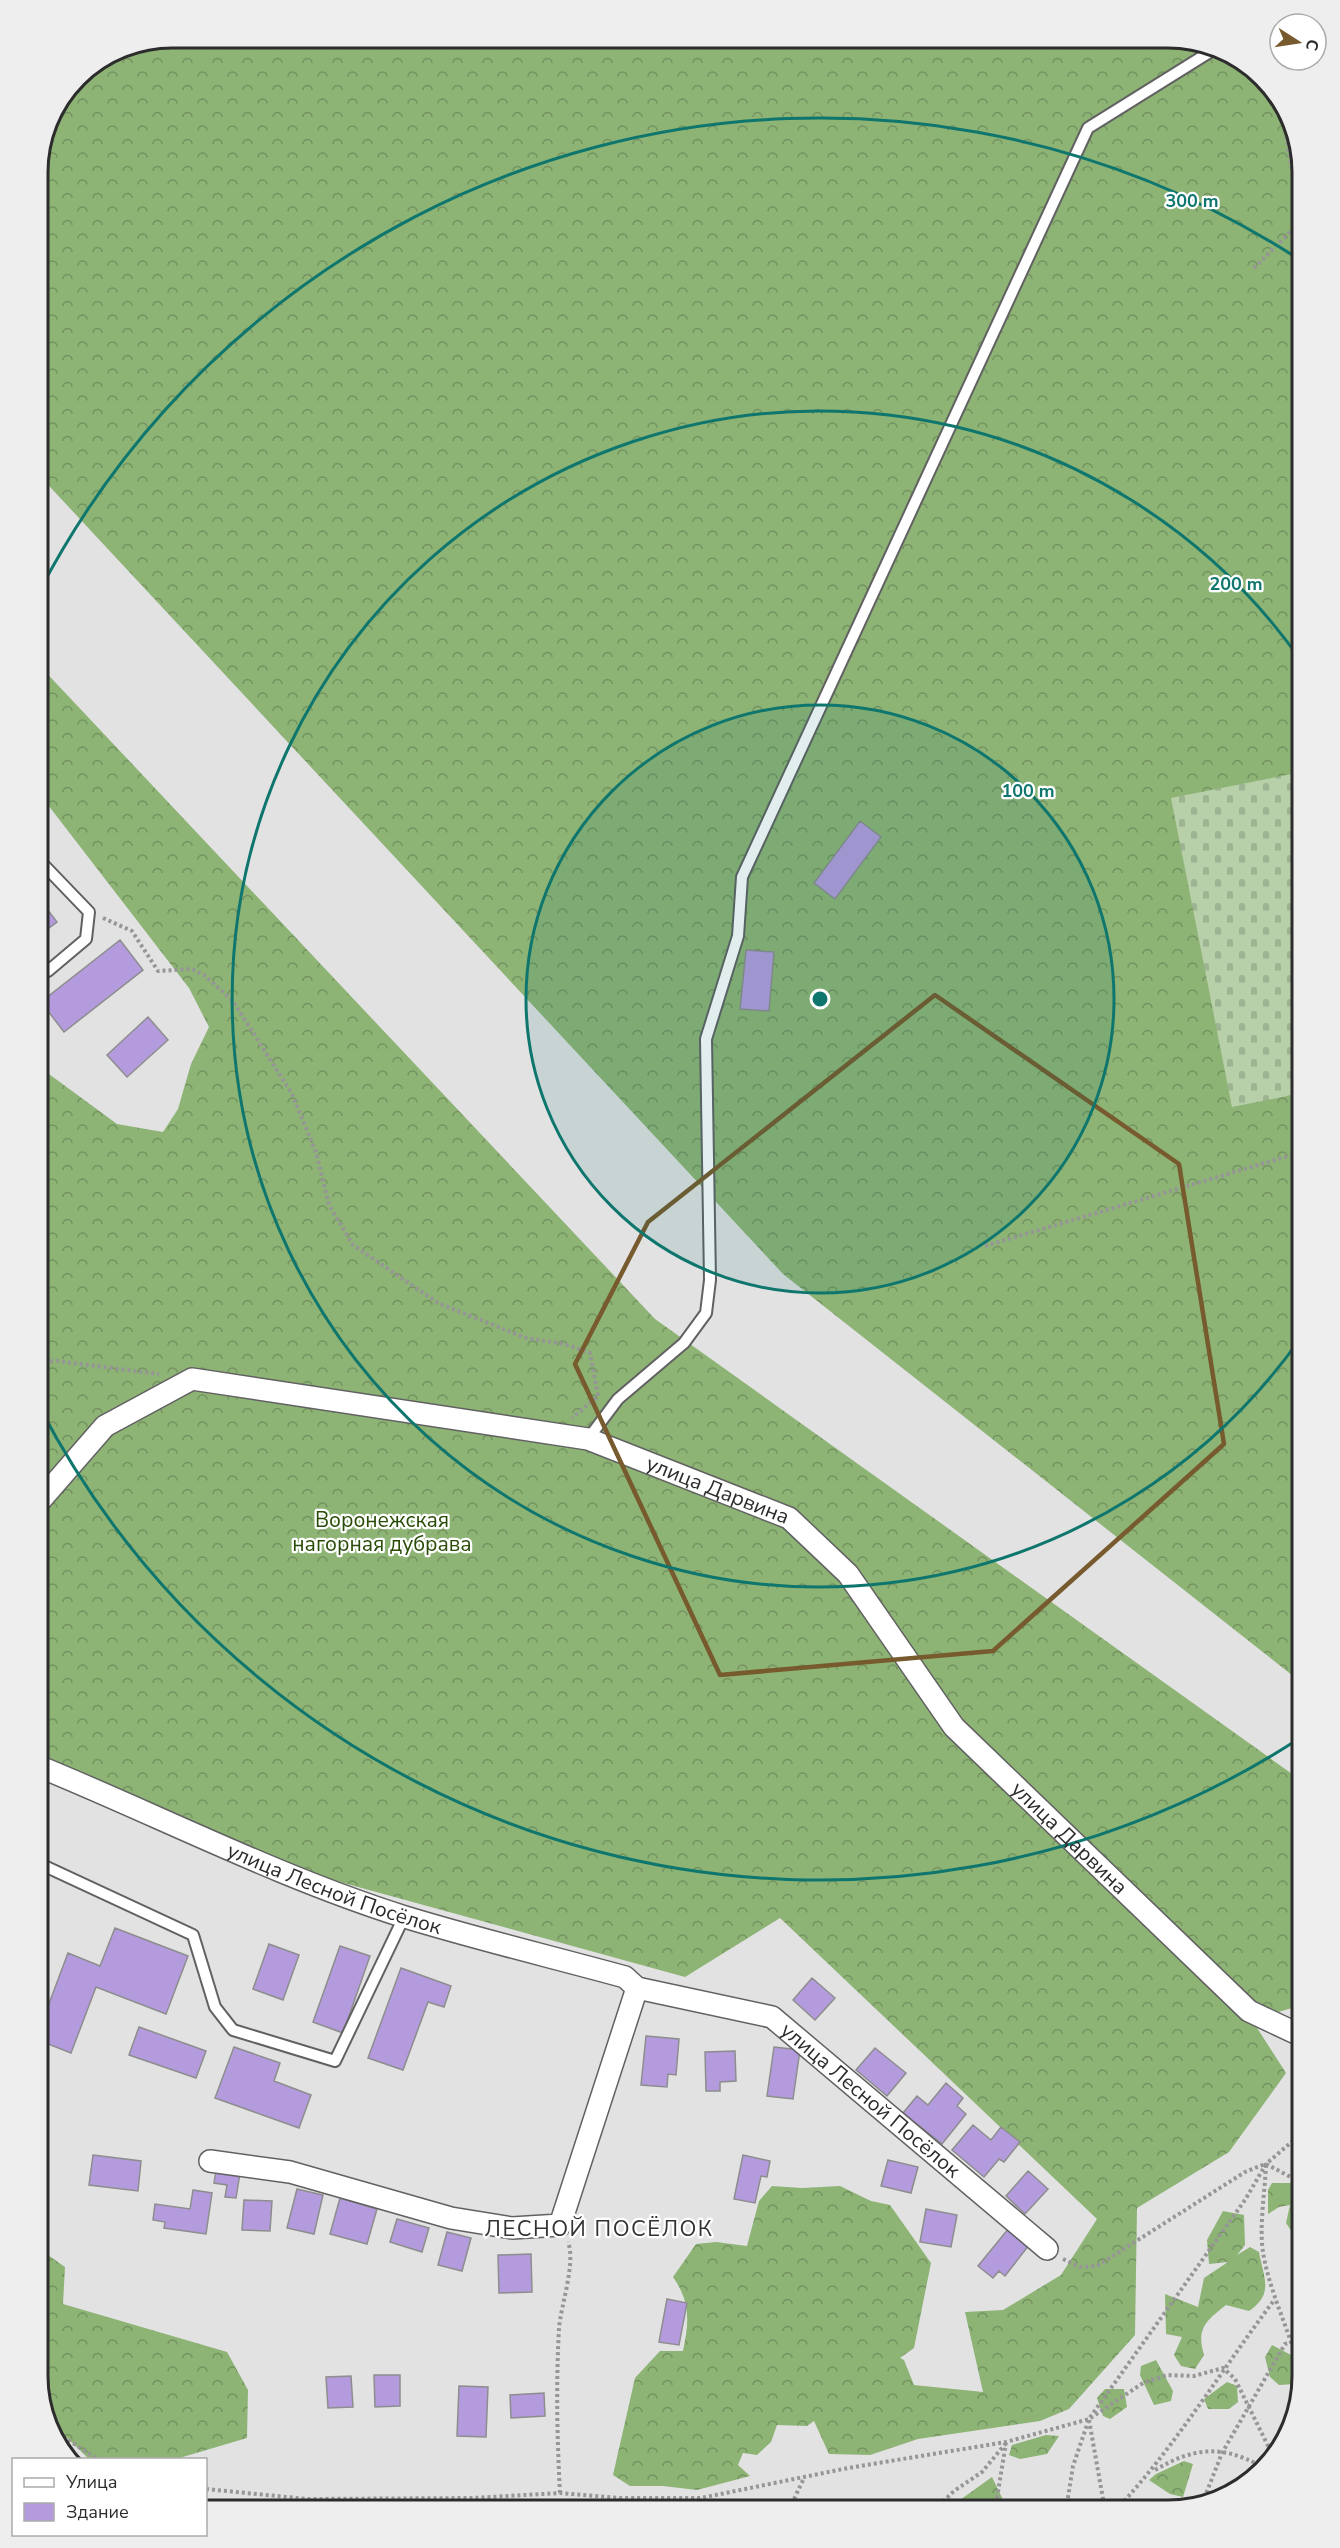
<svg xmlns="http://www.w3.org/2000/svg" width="1340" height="2548" font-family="'Nunito Sans',sans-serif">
  <defs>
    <pattern id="forest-crowns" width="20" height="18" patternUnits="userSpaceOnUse" patternTransform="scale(1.5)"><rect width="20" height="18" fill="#8db375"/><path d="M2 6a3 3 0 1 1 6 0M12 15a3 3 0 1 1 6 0" fill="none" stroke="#739260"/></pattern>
    <pattern id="cemetery-stones" width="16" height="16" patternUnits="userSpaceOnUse" patternTransform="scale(1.5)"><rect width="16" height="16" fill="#b8d0a9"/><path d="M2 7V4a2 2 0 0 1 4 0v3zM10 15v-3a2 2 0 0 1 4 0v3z" fill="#9eb392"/></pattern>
  </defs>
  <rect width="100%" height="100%" fill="#e2e2e3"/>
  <!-- forest -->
  <path fill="url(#forest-crowns)" d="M172,38H1177L1243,60L1292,120L1302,172V1683L783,1274L38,474V164L48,120L77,77L121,48Z
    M38,664L655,1319L1302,1781V2005L1252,2020L1286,2073L1229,2152L1137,2208L1135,2335L1069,2409L1040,2421L918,2439L870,2455L829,2454L814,2421L807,2426L777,2425L771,2442L757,2455L743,2453L738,2465L750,2476L697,2490L663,2486H630L613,2475L635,2378L660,2351H683C689,2322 691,2303 673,2277L696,2244L716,2242L747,2246L759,2201L772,2186L802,2188L840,2186L871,2201L890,2205L931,2263L914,2348L900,2358L904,2360L914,2385L983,2392L965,2312L1003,2310L1061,2275L1097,2219L780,1918L685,1977L307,1873L38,1759V1066L117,1124L163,1132L178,1109L191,1064L209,1027L189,988L38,792Z
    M1272,2183H1295L1302,2188V2230L1292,2232L1286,2223L1290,2205L1279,2207L1268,2214V2190Z
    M1223,2211L1244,2215L1245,2245L1237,2255L1250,2247L1259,2252C1264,2279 1274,2294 1249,2311L1226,2305C1206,2321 1196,2328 1204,2355L1195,2369L1181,2366L1174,2355L1182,2337L1166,2334L1165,2294L1198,2307L1204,2278L1228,2262L1209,2264L1207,2240Z
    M38,2248L65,2267L63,2304L227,2352L248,2390L247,2438L176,2459H89L46,2418L38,2376Z
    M1272,2345L1291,2355L1295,2384L1279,2385L1270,2377L1265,2357Z
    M1156,2360L1173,2391L1171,2401L1154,2405L1140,2375L1141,2366Z
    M1227,2382L1237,2386L1238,2402L1229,2409H1208L1204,2399Z
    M1105,2389H1124L1127,2407L1110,2419L1103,2416L1097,2398Z
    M1046,2435L1059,2436L1047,2454L1020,2459L1009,2455L1012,2445Z
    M1184,2461L1193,2464L1183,2497L1170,2494L1149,2480L1156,2474Z
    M992,2477L1008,2510H946Z"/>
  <!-- cemetery -->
  <path fill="url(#cemetery-stones)" d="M1302,772V1093L1232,1107L1171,798Z"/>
  <!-- building -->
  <path fill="#b39bdd" stroke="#8d8d8e" stroke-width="1.5" d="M860,821L881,837L835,899L814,883Z
    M38,897L57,922L38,936Z
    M120,940L143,970L64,1032L41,1002Z
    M746,950L774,952L769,1011L740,1009Z
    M148,1017L168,1040L127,1077L107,1055Z
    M115,1928L188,1956L166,2014L96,1987L71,2053L38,2040V2005L47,2009L68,1953L100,1966Z
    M269,1944L299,1955L283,2000L253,1989Z
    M340,1946L370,1956L343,2033L313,2022Z
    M401,1968L451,1986L444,2007L428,2002L403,2070L368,2058Z
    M812,1978L835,1998L815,2020L793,2000Z
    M139,2027L206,2051L196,2078L129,2055Z
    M646,2036L679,2039L676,2075L668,2074L667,2087L641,2085Z
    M234,2047L280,2063L274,2081L311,2095L299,2128L215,2098Z
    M774,2047L800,2050L793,2099L767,2096Z
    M875,2048L906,2073L887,2096L856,2070Z
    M735,2051L736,2081L720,2082V2091H706L705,2052Z
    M946,2083L963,2098L957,2106L966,2114L942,2144L903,2113L917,2096L928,2105Z
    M973,2125L991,2140L1001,2127L1020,2142L1004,2162L999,2159L984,2177L952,2150Z
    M93,2155L141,2161L138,2191L89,2185Z
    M743,2155L770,2161L767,2177L761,2176L755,2203L734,2199Z
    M888,2160L918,2167L911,2193L881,2186Z
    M217,2164L241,2167L236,2198L225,2197L227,2185L214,2183Z
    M1028,2171L1048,2189L1025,2214L1006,2196Z
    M297,2189L323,2195L314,2234L287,2228Z
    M193,2190L212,2193L206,2234L164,2228L165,2222L153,2220L155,2204L190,2209Z
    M340,2198L377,2209L367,2244L330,2234Z
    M244,2200L272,2201L270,2231L242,2230Z
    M926,2209L957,2215L951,2247L920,2242Z
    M397,2219L429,2228L422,2252L390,2242Z
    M1009,2228L1029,2245L1005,2276L999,2271L993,2278L978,2266Z
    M447,2232L471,2238L462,2271L438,2265Z
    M531,2254L532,2292L499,2293L498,2255Z
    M667,2299L687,2303L679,2345L659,2342Z
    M374,2375H400V2406L375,2407Z
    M351,2376L353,2407L328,2408L326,2377Z
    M459,2386L488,2387L486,2437L457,2436Z
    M544,2393L545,2416L511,2418L510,2395Z"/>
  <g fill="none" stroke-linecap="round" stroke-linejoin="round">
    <!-- service casing -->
    <g stroke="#616162" stroke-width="14">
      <path id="service" d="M38,974L48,971L86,939L89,912L38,859
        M588,1439L618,1399L684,1343L706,1313L710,1280L706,1039L738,936L742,877L1088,128L1213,50
        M38,1863L193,1935L215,2007L233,2030L335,2061L404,1917"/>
    </g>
    <!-- minor casing -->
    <g stroke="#616162" stroke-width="24">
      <g id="minor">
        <path id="s1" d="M38,1503L105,1426L192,1379L588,1439L789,1518L848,1574L954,1727L1249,2011L1302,2036"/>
        <path id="s2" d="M38,1766C160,1816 278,1877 405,1917C477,1939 552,1957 625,1977L637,1988L560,2225L512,2228L451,2218L290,2172L210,2161"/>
        <path id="s3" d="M637,1988L772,2017L1047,2249"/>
      </g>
    </g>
    <!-- path -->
    <path stroke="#969697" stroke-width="4" stroke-dasharray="3 3" stroke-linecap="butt" d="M1281,107L1302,228
      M1254,268L1302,220
      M103,918L132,931L158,971L192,969L204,975L233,1001L292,1094L316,1152L329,1205L353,1245L438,1303L526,1338L565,1344L590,1353L598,1396L572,1418
      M985,1246L1302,1152
      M38,1362L57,1361L159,1374
      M1266,2164L1302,2183
      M1266,2165C1265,2191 1259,2227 1263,2252C1270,2296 1293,2336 1301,2379
      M1063,2259L1080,2267L1097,2266L1245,2172L1265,2164
      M1089,2420L1105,2510
      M48,2427L99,2460
      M1155,2470C1193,2448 1220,2444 1261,2466
      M206,2489L307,2499L473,2498L560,2493L620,2498H701L848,2468L1006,2442L1089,2419L1245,2200L1266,2164L1302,2133
      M560,2493C557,2438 556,2383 559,2328C561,2305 576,2263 568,2242
      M620,2498L621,2510
      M1202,2504L1222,2453L1285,2344L1293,2342L1302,2346
      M789,2510L803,2480
      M934,2510L954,2491L982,2472L1006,2443
      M995,2510L1006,2443
      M1066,2510L1073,2466L1089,2419L1143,2383L1167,2375L1194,2376L1223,2368L1235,2379L1273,2456
      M1116,2510C1176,2446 1222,2369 1275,2299"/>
    <!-- service -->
    <use href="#service" stroke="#fff" stroke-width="10"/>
    <!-- minor -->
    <use href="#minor" stroke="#fff" stroke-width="21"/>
  </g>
  <!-- marked area -->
  <path fill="none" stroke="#775a2d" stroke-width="4.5" stroke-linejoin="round" d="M935,995L1179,1164L1224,1444L993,1651L720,1675L575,1364L648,1222Z"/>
  <!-- distance rings -->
  <circle cx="820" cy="999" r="294" fill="#0f766e" fill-opacity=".12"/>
  <g fill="none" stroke="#0f766e" stroke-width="3">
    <circle cx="820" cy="999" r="294"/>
    <path d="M1302 1336A588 588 0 1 1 1302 662"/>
    <path d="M1300 1738A881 881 0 0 1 39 1406M39 592A881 881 0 0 1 1300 260"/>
  </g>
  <g text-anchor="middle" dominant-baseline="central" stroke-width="4.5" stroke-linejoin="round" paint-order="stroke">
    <!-- street labels -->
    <g font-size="21" fill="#2c2c2c" stroke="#fff">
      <text stroke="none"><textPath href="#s1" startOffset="741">улица Дарвина</textPath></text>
      <text stroke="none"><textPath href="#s1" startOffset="1245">улица Дарвина</textPath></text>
      <text stroke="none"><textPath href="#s2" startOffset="321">улица Лесной Посёлок</textPath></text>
      <text stroke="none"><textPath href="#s3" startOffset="267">улица Лесной Посёлок</textPath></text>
    </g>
    <!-- park labels -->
    <g font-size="21" fill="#284b06" stroke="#fff">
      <text x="382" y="1520">Воронежская<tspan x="382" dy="24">нагорная дубрава</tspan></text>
    </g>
    <!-- neighbourhood labels -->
    <g font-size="22" letter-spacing="1.5" fill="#323233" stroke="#fff">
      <text x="599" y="2229">ЛЕСНОЙ ПОСЁЛОК</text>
    </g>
  </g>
  <!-- crop -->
  <path d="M0 0H1340V2548H0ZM172 48H1168A124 124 0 0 1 1292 172V2376A124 124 0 0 1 1168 2500H172A124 124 0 0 1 48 2376V172A124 124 0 0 1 172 48Z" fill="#eee" fill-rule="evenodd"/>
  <path fill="none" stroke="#2c2c2c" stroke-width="3" d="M172 48H1168A124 124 0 0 1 1292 172V2376A124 124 0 0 1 1168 2500H172A124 124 0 0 1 48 2376V172A124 124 0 0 1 172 48Z"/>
  <circle cx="820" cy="999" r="9" fill="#0f766e" stroke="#fff" stroke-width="3"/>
  <g font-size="18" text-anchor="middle" font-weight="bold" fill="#0f766e" stroke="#fff" stroke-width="4.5" stroke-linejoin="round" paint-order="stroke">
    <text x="1192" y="207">300 m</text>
    <text x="1236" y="590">200 m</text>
    <text x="1028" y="797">100 m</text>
  </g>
  <!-- legend -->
  <rect x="12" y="2458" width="195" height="78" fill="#ffffff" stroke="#ababab" stroke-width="1.5"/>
  <rect x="24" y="2478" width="30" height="9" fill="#ffffff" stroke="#ababab" stroke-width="1.5"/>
  <text x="66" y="2488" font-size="18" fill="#2c2c2c">Улица</text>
  <rect x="24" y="2503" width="30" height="18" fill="#b39bdd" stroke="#ababab" stroke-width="1.5"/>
  <text x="66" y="2518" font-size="18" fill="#2c2c2c">Здание</text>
  <!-- north arrow -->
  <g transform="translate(1298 42) rotate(102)"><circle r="28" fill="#ffffff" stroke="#ababab" stroke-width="1.5"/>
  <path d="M0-4.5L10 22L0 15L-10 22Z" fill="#775a2d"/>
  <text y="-9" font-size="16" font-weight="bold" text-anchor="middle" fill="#2c2c2c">С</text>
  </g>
</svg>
